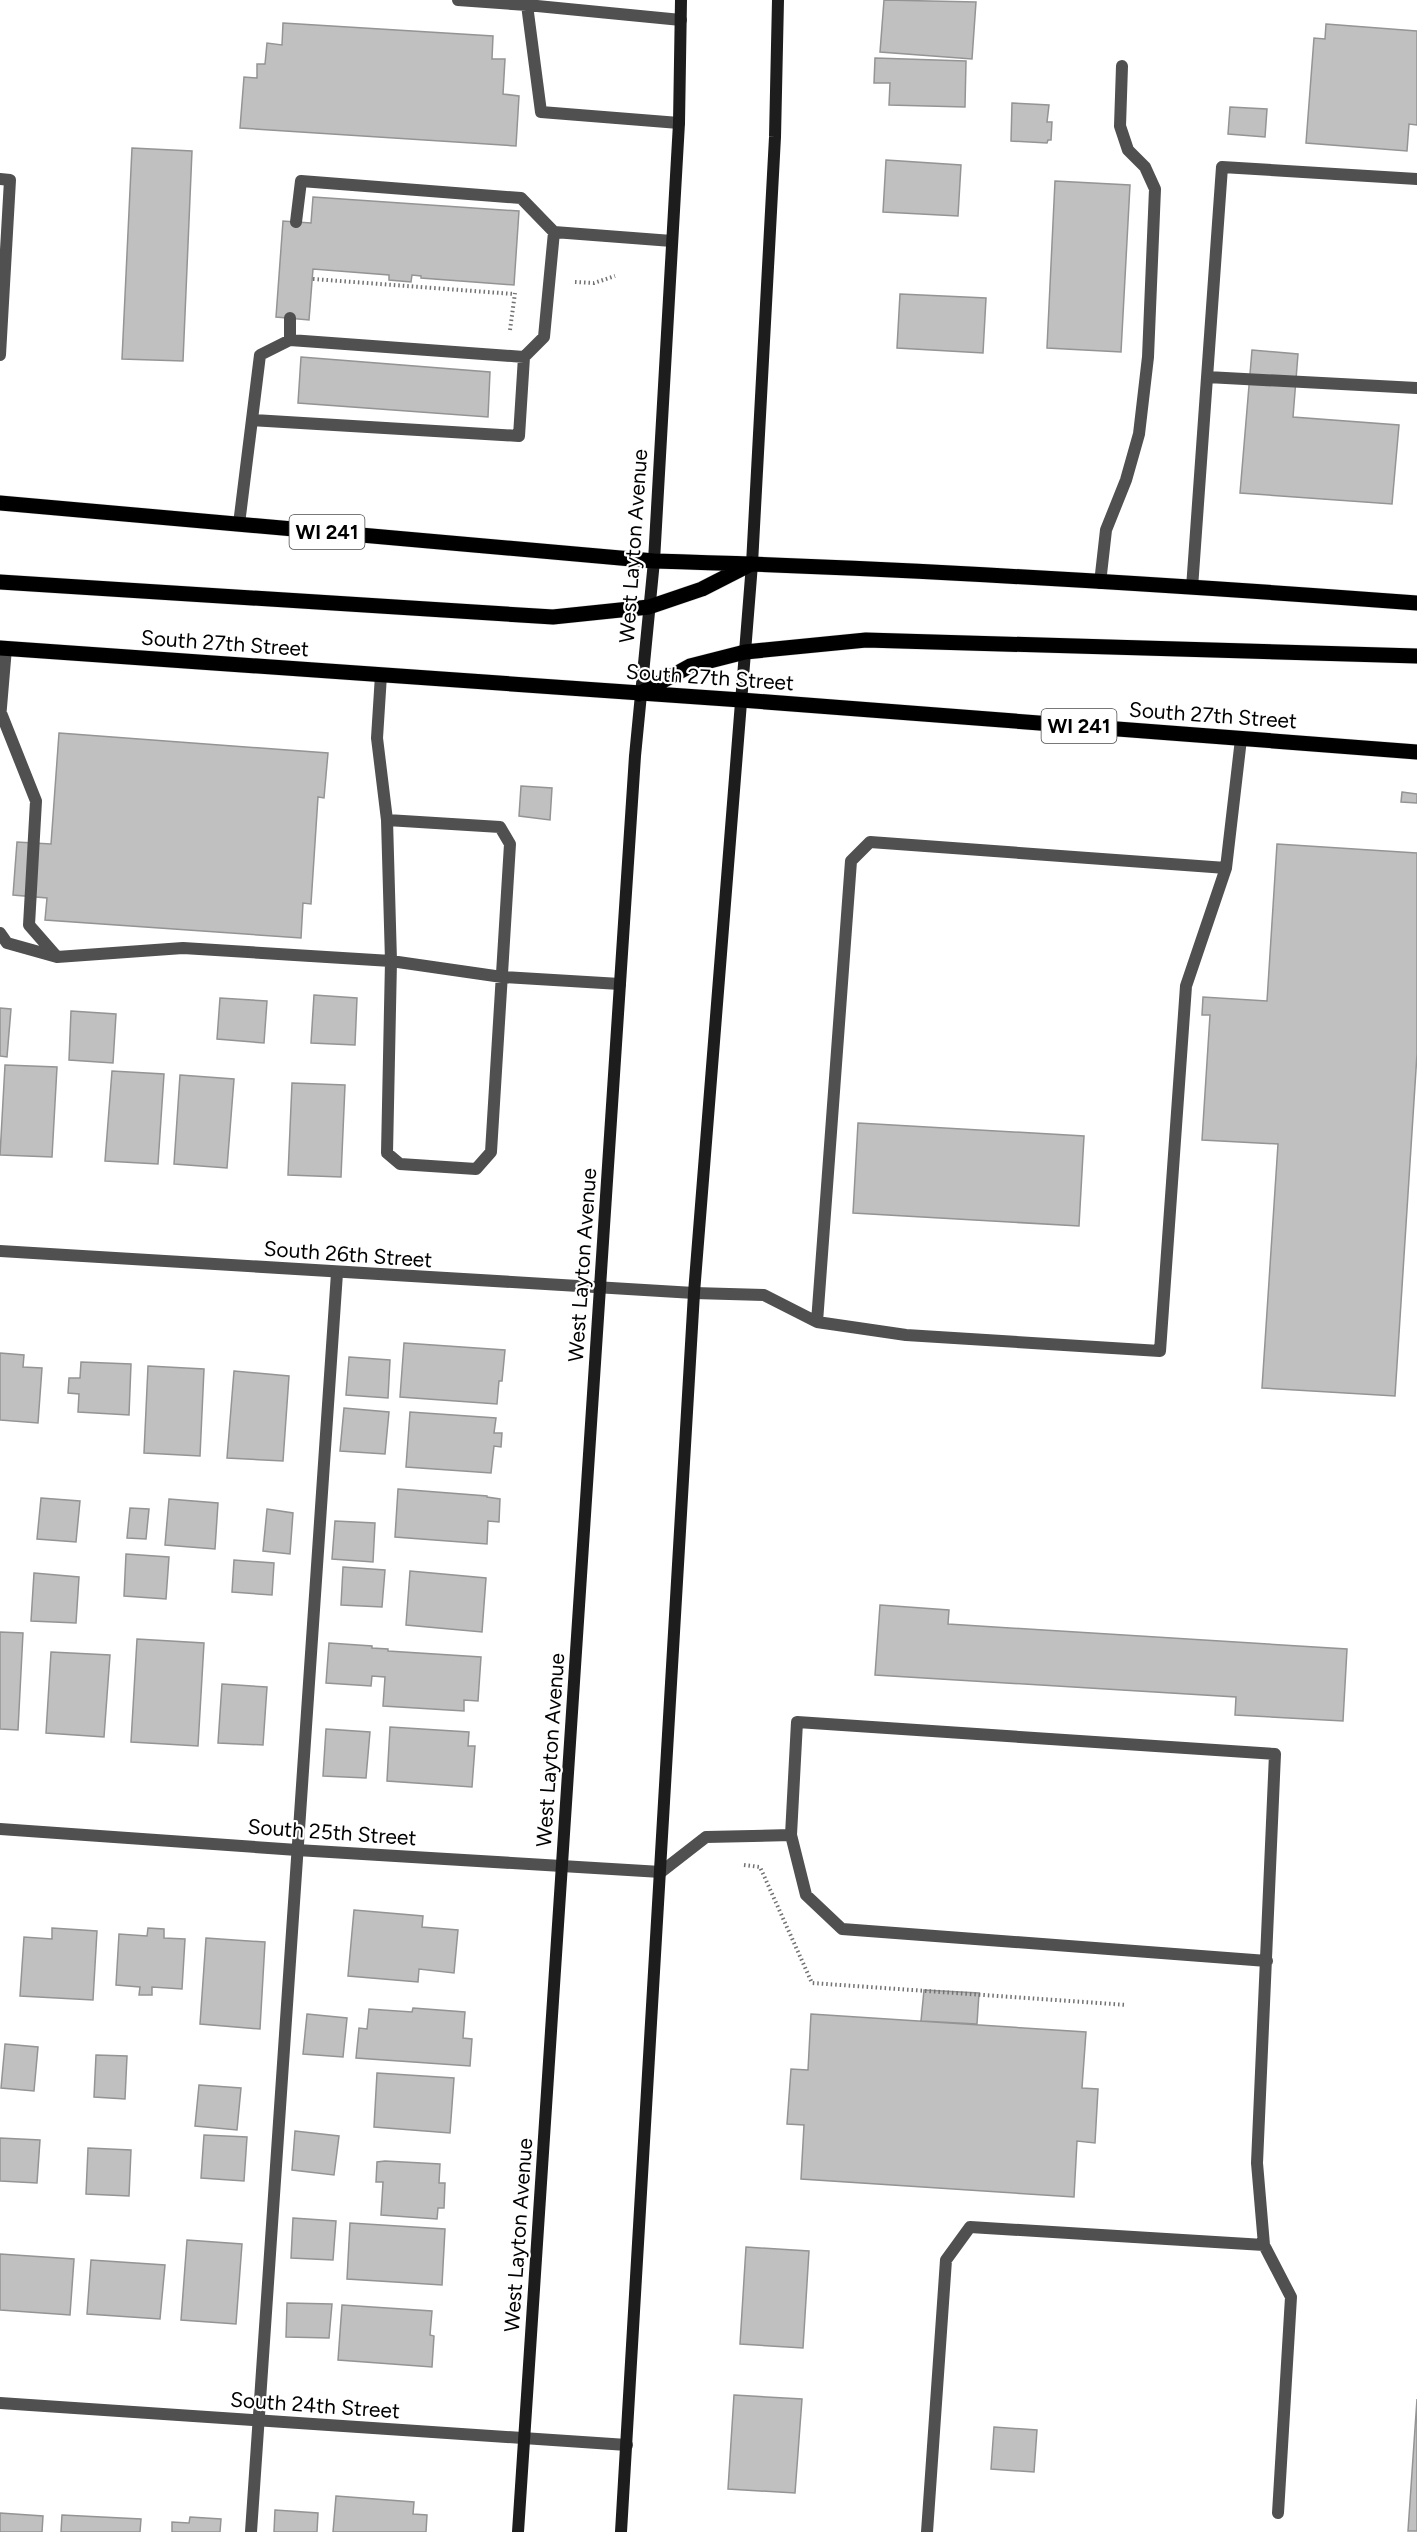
<svg xmlns="http://www.w3.org/2000/svg" width="1417" height="2532" font-family="Figtree,sans-serif">
  <rect width="100%" height="100%" fill="#fff"/>
  <!-- building -->
  <path fill="#c0c0c0" stroke="#949494" stroke-width="1.5" d="M884,0L976,2L972,59L880,52Z
    M283,23L493,36L492,59H505L503,94L519,96L516,146L240,128L244,77L257,78V64H265L267,43L282,45Z
    M1326,24L1417,31V125L1409,124L1407,151L1306,143L1314,38L1325,39Z
    M875,58L966,61L965,107L889,105L890,83H874Z
    M1012,103L1049,105L1047,122H1052L1051,140H1048L1047,143L1011,141Z
    M1230,107L1267,109L1265,137L1228,134Z
    M132,148L192,151L183,361L122,359Z
    M886,160L961,165L958,216L883,212Z
    M1055,181L1130,185L1121,352L1047,348Z
    M313,197L519,211L514,285L421,278V276L412,275L411,282L389,280V275L313,269L309,320L276,317L283,221L311,223Z
    M900,294L986,298L983,353L897,348Z
    M1252,350L1298,354L1293,417L1399,425L1392,504L1240,493Z
    M301,357L490,372L488,417L298,403Z
    M59,733L328,753L324,798L318,797L311,904L303,903L301,938L45,920L47,898L13,895L17,842L51,844Z
    M521,786L552,788L550,820L519,816Z
    M1402,792L1417,794V803L1401,802Z
    M1277,844L1417,853V1054L1395,1396L1262,1388L1278,1144L1202,1140L1210,1015H1202L1203,997L1267,1001Z
    M314,995L357,998L355,1045L311,1043Z
    M220,998L267,1001L264,1043L217,1039Z
    M0,1008L11,1009L7,1057L0,1056Z
    M71,1011L116,1014L113,1063L69,1060Z
    M5,1065L57,1067L52,1157L0,1155Z
    M112,1071L164,1074L158,1164L105,1161Z
    M180,1075L234,1079L227,1168L174,1164Z
    M292,1083L345,1085L341,1177L288,1175Z
    M858,1123L1084,1136L1079,1226L853,1213Z
    M404,1343L505,1350L502,1381H499L497,1404L400,1397Z
    M0,1353L24,1355L23,1367L42,1368L38,1423L0,1420Z
    M349,1357L390,1360L388,1398L346,1395Z
    M81,1362L131,1364L129,1415L78,1412L79,1394L68,1393L69,1378H80Z
    M148,1366L204,1369L200,1456L144,1453Z
    M234,1371L289,1376L283,1461L227,1458Z
    M344,1408L389,1412L385,1454L340,1451Z
    M410,1412L496,1418L494,1433H502L501,1447L494,1446L491,1473L406,1467Z
    M398,1489L487,1496V1497L500,1499L499,1522L488,1521L487,1544L395,1537Z
    M41,1498L80,1501L76,1542L37,1539Z
    M169,1499L218,1503L215,1549L165,1545Z
    M130,1508L149,1509L146,1539L127,1538Z
    M267,1509L293,1513L290,1554L263,1551Z
    M335,1521L375,1523L373,1562L332,1559Z
    M126,1554L169,1557L166,1599L124,1596Z
    M234,1560L274,1563L272,1595L232,1592Z
    M343,1567L385,1570L382,1607L341,1605Z
    M410,1571L486,1578L482,1632L406,1625Z
    M34,1573L79,1577L76,1623L31,1621Z
    M880,1605L949,1610L948,1624L1347,1649L1343,1721L1235,1715L1236,1697L875,1675Z
    M0,1632L23,1633L18,1730L0,1729Z
    M137,1639L204,1643L198,1746L131,1742Z
    M329,1643L372,1646V1648L388,1649V1651L481,1657L478,1701L464,1700V1711L383,1706L385,1677L372,1676L371,1686L326,1683Z
    M51,1652L110,1655L104,1737L46,1733Z
    M222,1684L267,1687L263,1745L218,1743Z
    M390,1727L469,1732L468,1746H475L472,1787L387,1781Z
    M326,1729L370,1732L366,1778L323,1776Z
    M354,1910L423,1916L422,1927L458,1930L454,1973L419,1969L418,1982L348,1976Z
    M52,1928L97,1931L93,2000L20,1996L24,1937L52,1939Z
    M148,1928L164,1929V1938L185,1939L182,1989L152,1987V1995H139L140,1987L116,1985L119,1934L147,1936Z
    M206,1938L265,1942L260,2029L200,2024Z
    M924,1990L979,1993L977,2024L921,2021Z
    M413,2008L465,2012L463,2038L472,2039L470,2066L356,2058L359,2028L367,2029L369,2009L412,2012Z
    M307,2014L347,2018L343,2057L303,2054Z
    M811,2014L1086,2032L1082,2088L1098,2089L1095,2143L1077,2141L1074,2197L801,2179L804,2125L787,2124L791,2069L808,2070Z
    M5,2044L38,2047L34,2091L1,2088Z
    M96,2055L127,2056L125,2099L94,2097Z
    M377,2073L454,2078L450,2133L374,2127Z
    M199,2085L241,2088L237,2130L195,2126Z
    M295,2131L339,2136L334,2175L292,2170Z
    M204,2135L247,2137L244,2181L201,2178Z
    M0,2138L40,2140L37,2183L0,2181Z
    M88,2148L131,2150L129,2196L86,2194Z
    M385,2161L440,2164L439,2183H445L444,2208H438L437,2219L381,2215L383,2182H376L377,2162Z
    M293,2218L336,2221L333,2260L291,2258Z
    M350,2223L445,2229L442,2285L347,2279Z
    M187,2240L242,2244L236,2324L181,2320Z
    M746,2247L809,2251L803,2348L740,2344Z
    M0,2254L74,2259L70,2315L0,2310Z
    M91,2260L165,2265L160,2319L87,2314Z
    M287,2303L332,2304L329,2338L286,2337Z
    M342,2305L432,2311L430,2335L434,2336L432,2367L338,2360Z
    M734,2395L802,2399L795,2493L728,2489Z
    M1417,2399V2531H1408Z
    M994,2427L1037,2430L1034,2472L991,2469Z
    M336,2496L414,2502L413,2514L427,2515L426,2532H333Z
    M275,2510L318,2513L317,2532H274Z
    M0,2513L43,2516L42,2532H0Z
    M62,2515L141,2519L140,2532H61Z
    M190,2517L221,2519L220,2532H172V2522L189,2523Z"/>
  <g fill="none" stroke-linecap="round" stroke-linejoin="round">
    <!-- primary casing -->
    <g stroke="#dbdbdb" stroke-width="16">
      <path id="primary" d="M0,503L654,561C908,568 1163,584 1417,603
        M0,582L553,617L649,607L702,589L751,564
        M0,648L741,700L1417,752
        M639,694L690,666L745,652L866,640L1417,656"/>
    </g>
    <!-- path -->
    <path stroke="#727272" stroke-width="4" stroke-dasharray="1.5 3" stroke-linecap="butt" d="M313,279L514,294
      M575,282L594,283L615,276
      M510,330L515,293
      M744,1865L760,1867L812,1983L1127,2005"/>
    <!-- lane -->
    <path stroke="#505050" stroke-width="12" d="M458,0L527,5
      M679,123L541,112L527,5L681,20
      M0,179L10,180L0,355
      M296,222L301,181L521,198L554,232
      M290,340V318
      M1207,377L1417,388
      M252,420L519,436L524,357
      M239,524L260,355L290,340L524,357L544,337L554,232L672,241
      M1100,583L1106,530L1126,480L1139,434L1148,357L1155,189L1145,167L1128,150L1120,126L1122,66
      M1192,588L1222,167L1417,179
      M381,675L377,738L387,820L500,827L510,844L491,1152L476,1169L400,1164L387,1153L391,961L502,977L620,984
      M1,713L36,801L29,925L57,957
      M0,719L6,648
      M0,933L7,943L57,957L183,948L391,961L387,820
      M694,1293L764,1295L817,1322L851,861L870,842L1226,868
      M817,1322L906,1335L1160,1351L1186,986L1226,868L1241,739
      M791,1835L806,1895L842,1929L1267,1961
      M661,1872L706,1837L791,1835L797,1722L1275,1754L1257,2163L1264,2245L1291,2297L1278,2513
      M251,2532L337,1273
      M927,2532L946,2260L970,2227L1264,2245"/>
    <!-- street -->
    <path stroke="#505050" stroke-width="12" d="M0,1251L694,1293
      M0,1829L297,1850L661,1872
      M0,2403L627,2445"/>
    <!-- secondary -->
    <path stroke="#1d1d1d" stroke-width="12" d="M518,2532L635,756L654,561L679,123L681,0
      M621,2532L694,1293L752,564L775,137L778,0"/>
    <!-- primary -->
    <use href="#primary" stroke="#000" stroke-width="15"/>
  </g>
  <g text-anchor="middle" dominant-baseline="central" stroke-width="4.5" stroke-linejoin="round" paint-order="stroke">
    <!-- shield labels -->
    <g fill="#fff" stroke="#4c4c4c" stroke-width="1.5">
      <rect x="289.5" y="515" width="75" height="34" rx="4.5"/>
      <rect x="1041.5" y="709" width="75" height="34" rx="4.5"/>
    </g>
    <g font-size="20" font-weight="bold" fill="#000">
      <text x="327" y="532">WI 241</text>
      <text x="1079" y="726">WI 241</text>
    </g>
    <!-- street labels -->
    <g font-size="21" fill="#000" stroke="#fff">
      <text transform="translate(633 546) rotate(-86)">West Layton Avenue</text>
      <text transform="translate(225 643) rotate(4)">South 27th Street</text>
      <text transform="translate(710 677) rotate(4)">South 27th Street</text>
      <text transform="translate(1213 715) rotate(4)">South 27th Street</text>
      <text transform="translate(348 1254) rotate(4)">South 26th Street</text>
      <text transform="translate(582 1265) rotate(-86)">West Layton Avenue</text>
      <text transform="translate(550 1750) rotate(-86)">West Layton Avenue</text>
      <text transform="translate(332 1832) rotate(4)">South 25th Street</text>
      <text transform="translate(518 2235) rotate(-86)">West Layton Avenue</text>
      <text transform="translate(315 2405) rotate(4)">South 24th Street</text>
    </g>
  </g>
</svg>
